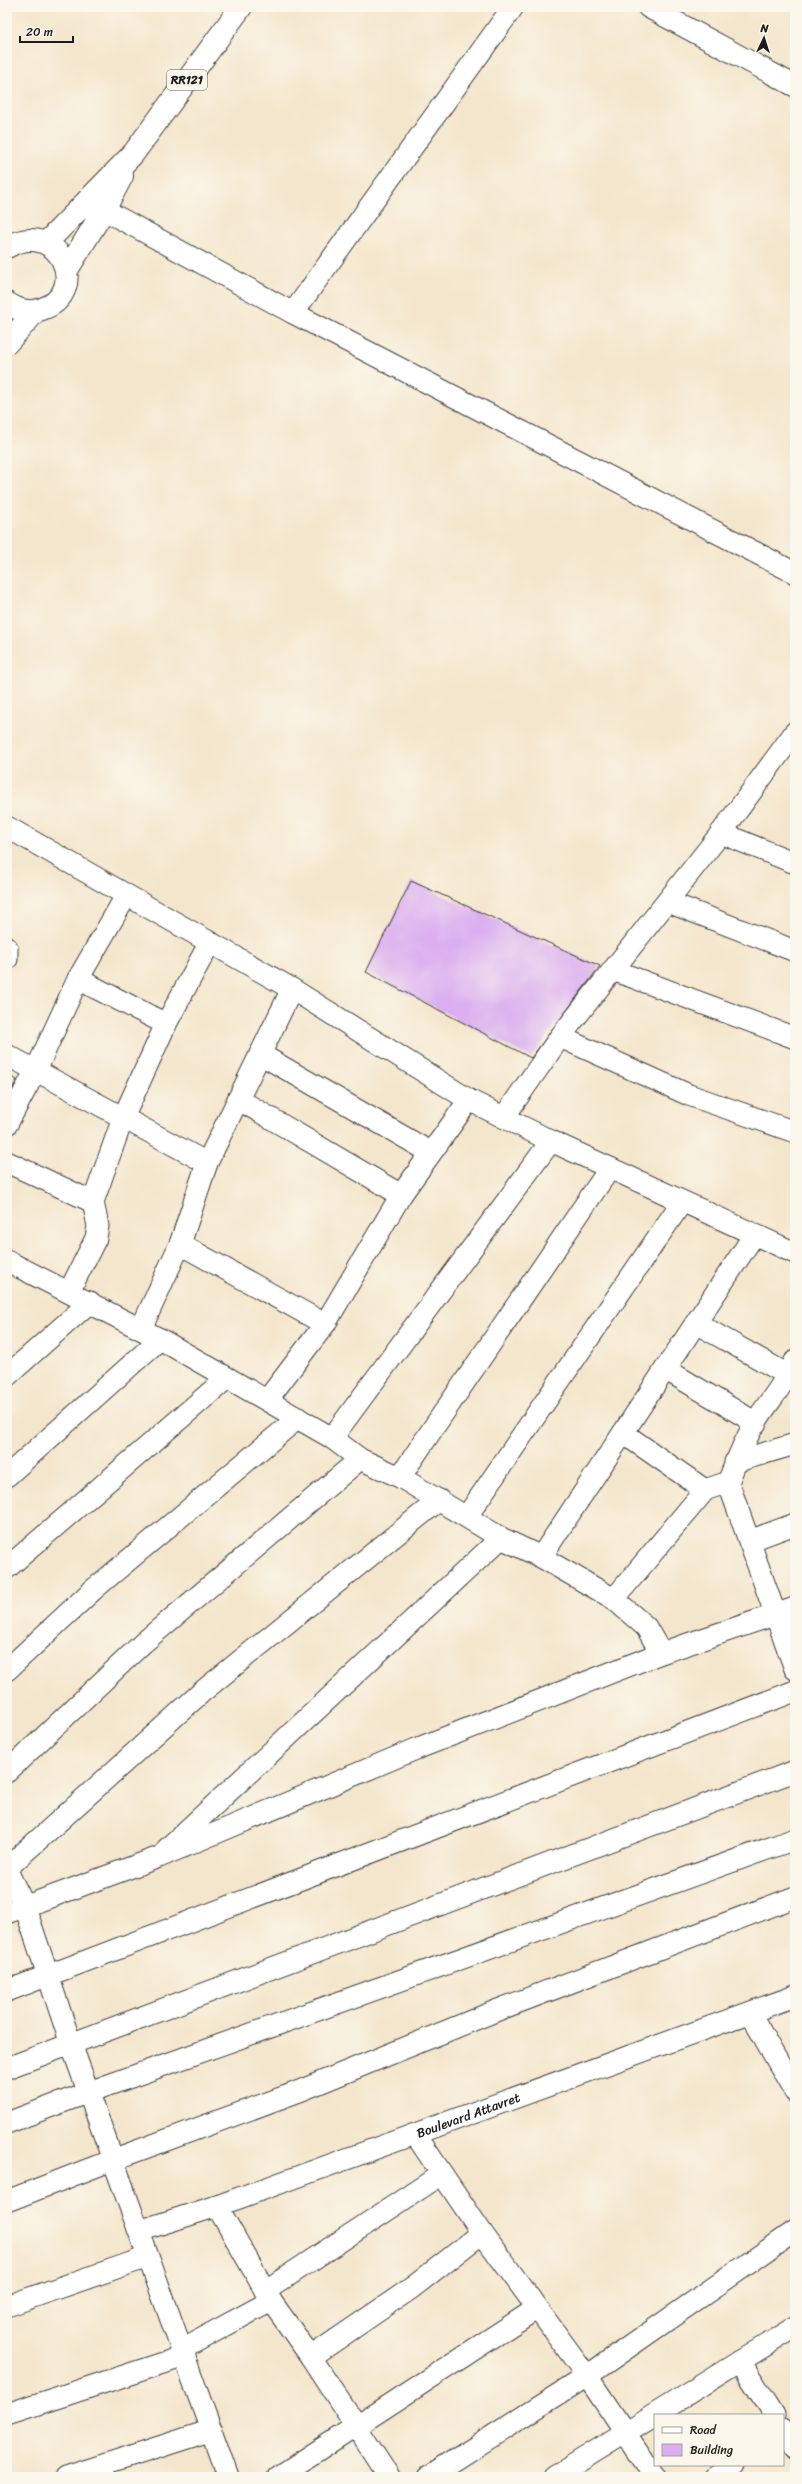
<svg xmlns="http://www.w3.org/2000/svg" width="802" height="2484" font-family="Sriracha,sans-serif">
  <rect width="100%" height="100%" fill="#fbf7ec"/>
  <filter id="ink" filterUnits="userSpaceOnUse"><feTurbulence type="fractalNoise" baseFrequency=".025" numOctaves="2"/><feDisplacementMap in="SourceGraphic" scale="8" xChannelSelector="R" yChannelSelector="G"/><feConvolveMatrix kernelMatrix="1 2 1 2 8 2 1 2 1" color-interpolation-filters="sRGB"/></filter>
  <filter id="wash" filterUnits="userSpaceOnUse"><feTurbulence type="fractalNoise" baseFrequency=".012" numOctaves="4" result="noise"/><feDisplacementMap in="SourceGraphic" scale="16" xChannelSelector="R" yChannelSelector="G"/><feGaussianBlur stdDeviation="0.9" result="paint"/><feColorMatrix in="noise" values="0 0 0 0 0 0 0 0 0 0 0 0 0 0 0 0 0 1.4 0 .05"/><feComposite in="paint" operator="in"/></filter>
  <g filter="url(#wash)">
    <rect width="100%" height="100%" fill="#f4e6cc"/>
    <g id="blocks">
      <!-- building -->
      <path fill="#daaef0" d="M411,881L600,966L531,1058L366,972Z
        M7,1075L17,1080L7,1099Z"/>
    </g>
  </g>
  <g filter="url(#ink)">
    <use href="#blocks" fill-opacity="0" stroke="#3c3a36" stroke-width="1"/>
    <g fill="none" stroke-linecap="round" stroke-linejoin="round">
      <!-- minor casing -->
      <g stroke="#3c3a36" stroke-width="23">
        <g id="minor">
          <path d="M648,7L795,86"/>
          <path d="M90,202L293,313L795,573"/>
          <path d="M293,313L513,7"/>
          <path d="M7,827L292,989L469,1100L551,1141L795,1253"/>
          <path d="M721,833L795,863"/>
          <path d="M668,902L795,951"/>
          <path d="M7,948V959"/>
          <path d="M613,970L795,1038"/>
          <path d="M78,979L166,1024"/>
          <path d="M560,1037L689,1095L795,1132"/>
          <path d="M260,1054L430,1152"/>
          <path d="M7,1055L207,1163"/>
          <path d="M238,1099L401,1195"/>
          <path d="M504,1117L560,1037L721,833L795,732"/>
          <path d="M7,1124L36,1070L78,979L126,896"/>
          <path d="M7,1162L93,1202"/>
          <path d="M180,1244L325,1324"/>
          <path d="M7,1261L160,1339L332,1438L360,1459L400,1477L501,1538L541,1557L614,1599L646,1627L661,1653"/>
          <path d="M69,1292L96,1238L98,1226L93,1202L123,1118L166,1024L210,942"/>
          <path d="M696,1323L788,1375"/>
          <path d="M141,1329L180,1244L207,1163L292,989"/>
          <path d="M795,1361C785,1384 768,1402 755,1423C744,1441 736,1462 728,1482L795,1669"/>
          <path d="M665,1369L756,1423"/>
          <path d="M7,1376L90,1302"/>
          <path d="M267,1400L325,1324L401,1195L469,1100"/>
          <path d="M623,1433L705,1490"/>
          <path d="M332,1438L551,1141"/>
          <path d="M735,1462L795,1444"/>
          <path d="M7,1476L160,1339"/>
          <path d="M400,1477L610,1168"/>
          <path d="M467,1516L682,1202"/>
          <path d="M749,1541L795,1524"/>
          <path d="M541,1557L754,1235"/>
          <path d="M7,1568L227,1378"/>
          <path d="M614,1599L705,1490L728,1482"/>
          <path d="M7,1670L94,1589L298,1418"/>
          <path d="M7,1772L143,1643L360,1459"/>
          <path d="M168,1848L501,1538"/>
          <path d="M7,1868L203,1691L439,1500"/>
          <path d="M7,1871L25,1907L71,2044L228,2477"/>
          <path d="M7,1913L159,1857L416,1749L661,1653L795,1608"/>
          <path d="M7,1991L795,1691"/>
          <path d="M750,2013L795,2092"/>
          <path d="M7,2068L795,1771"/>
          <path d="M7,2123L89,2092L795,1839"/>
          <path d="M415,2134L482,2233L587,2376L655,2477"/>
          <path d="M7,2201L115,2159L297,2092L498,2010L795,1897"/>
          <path d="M217,2206L271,2301L311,2357L389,2477"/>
          <path id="s1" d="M139,2231L217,2206L795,1996"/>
          <path d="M265,2291L442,2174"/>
          <path d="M7,2306L148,2257"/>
          <path d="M182,2349L271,2301"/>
          <path d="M311,2357L413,2287L482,2233"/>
          <path d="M740,2361L774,2415"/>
          <path d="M7,2414L185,2356"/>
          <path d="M783,2429L795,2448"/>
          <path d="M66,2477L212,2430"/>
          <path d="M278,2477L536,2309"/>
          <path d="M428,2477L587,2376L795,2231"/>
          <path d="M554,2477L795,2327"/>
          <path d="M715,2477L734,2465"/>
        </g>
      </g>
      <!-- major casing -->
      <g stroke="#3c3a36" stroke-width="24">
        <path id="major" d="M46,243L133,154L241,7
          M7,247C60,217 91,293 42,309C29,314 18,310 7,303
          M67,270L104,210L122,176
          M7,343L36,311"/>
      </g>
      <!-- minor -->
      <use href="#minor" stroke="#fff" stroke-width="21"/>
      <!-- major -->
      <use href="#major" stroke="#fff" stroke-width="22"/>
    </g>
  </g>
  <g text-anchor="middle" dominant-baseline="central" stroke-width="3" stroke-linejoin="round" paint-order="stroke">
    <!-- shield labels -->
    <rect fill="#fbf7ec" stroke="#5f5e5a" stroke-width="1" x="167" y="70" width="40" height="20" rx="3"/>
    <g font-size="12" font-weight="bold" fill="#1c1c1c">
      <text x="187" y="80">RR121</text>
    </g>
    <!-- street labels -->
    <g font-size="13" fill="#1c1c1c" stroke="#fbf7ec">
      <text stroke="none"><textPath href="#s1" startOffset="349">Boulevard Attavret</textPath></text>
    </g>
  </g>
  <!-- margin -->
  <rect width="802" height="2484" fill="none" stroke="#fbf7ec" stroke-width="24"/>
  <!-- legend -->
  <rect x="654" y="2414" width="130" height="52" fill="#fbf7ec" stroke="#a29f99"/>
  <rect x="662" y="2427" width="20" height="6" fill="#ffffff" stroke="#a29f99"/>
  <text x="690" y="2434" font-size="12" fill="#1c1c1c">Road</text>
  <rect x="662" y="2444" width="20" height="12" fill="#daaef0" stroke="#a29f99"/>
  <text x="690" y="2454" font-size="12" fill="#1c1c1c">Building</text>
  <!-- north arrow -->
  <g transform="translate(764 38) rotate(4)" stroke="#fbf7ec" stroke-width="3" paint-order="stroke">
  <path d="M0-3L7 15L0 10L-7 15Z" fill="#1c1c1c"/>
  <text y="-6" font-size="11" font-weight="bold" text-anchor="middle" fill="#1c1c1c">N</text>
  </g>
  <!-- scale -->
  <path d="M20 36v6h53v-6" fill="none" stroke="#1c1c1c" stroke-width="2"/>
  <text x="26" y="36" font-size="12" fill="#1c1c1c" stroke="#fbf7ec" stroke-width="3" paint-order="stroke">20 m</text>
</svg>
